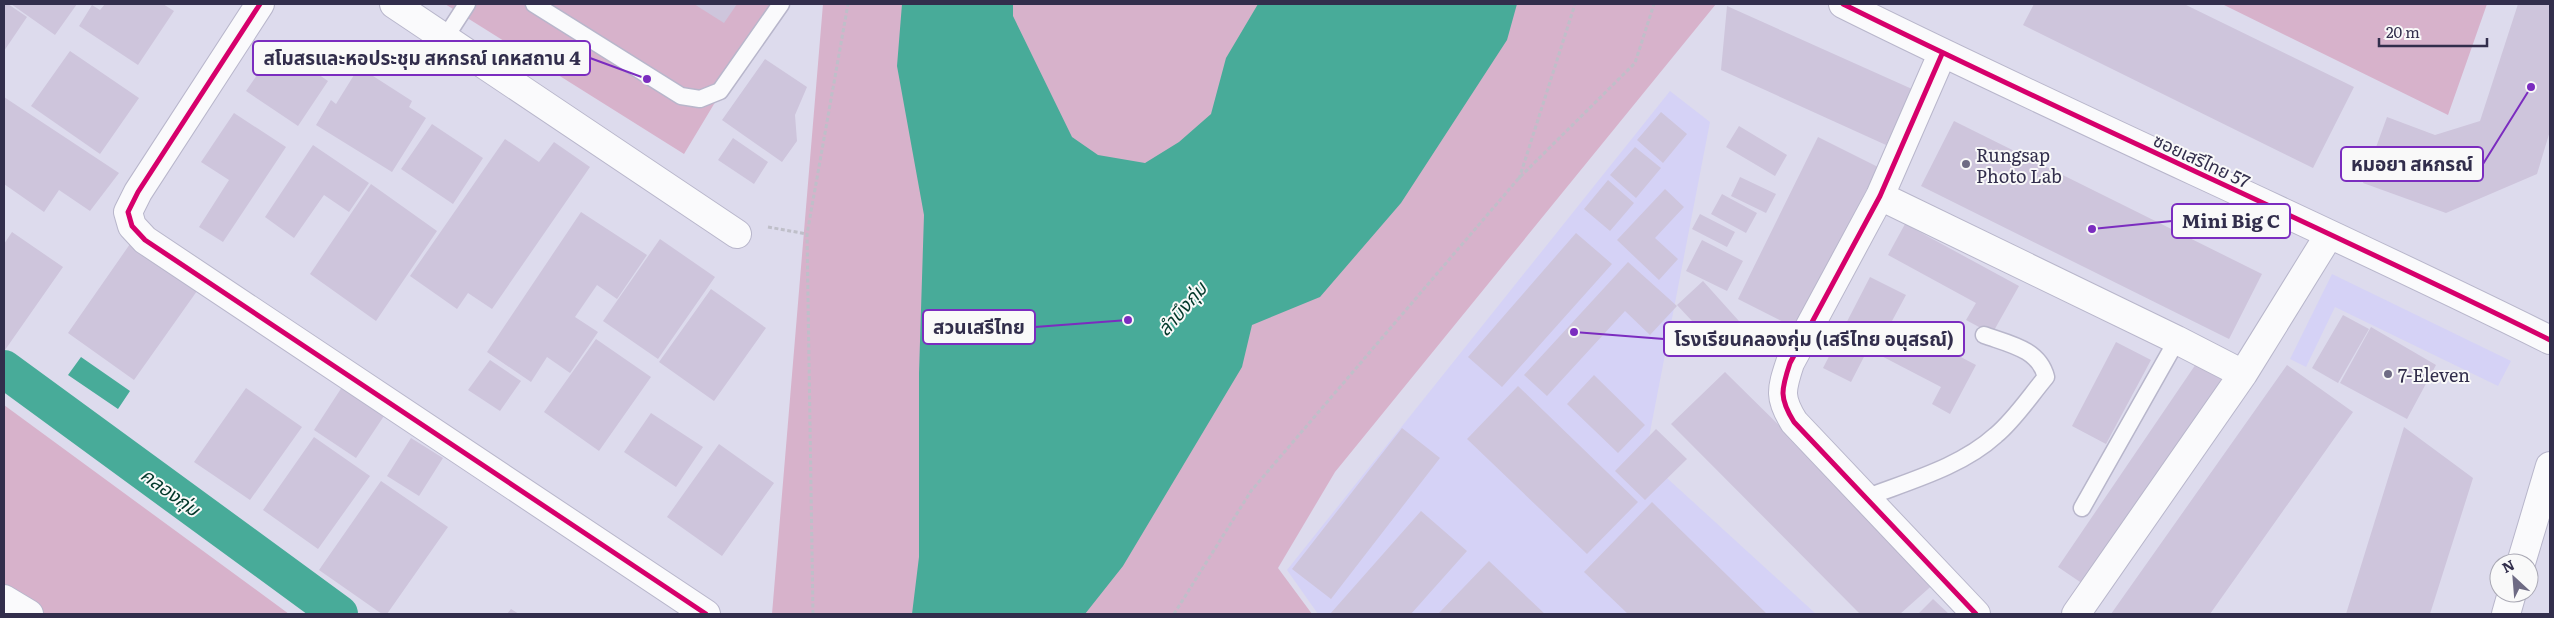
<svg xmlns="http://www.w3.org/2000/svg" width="2554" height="618" font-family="Literata,'Noto Sans Thai',serif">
  <rect width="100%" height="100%" fill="#dddbed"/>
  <!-- built -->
  <path fill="#d5d2f6" d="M1670,91L1710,122L1645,458L1816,614H1318L1287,570Z
    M2332,274L2511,361L2498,386L2335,307L2306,367L2290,359Z"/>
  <!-- green -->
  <path fill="#d7b2cb" d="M445,4H774L684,154Z
    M823,4H1716L1335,472L1278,568L1312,614H772Z
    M2222,4H2487L2448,115Z
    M4,405L289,614H4Z"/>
  <!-- water -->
  <path fill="#48ab99" d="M902,4H1013V16L1072,137L1098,155L1145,163L1179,142L1211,114L1226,58L1258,4H1517L1507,40L1401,203L1320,297L1252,325L1242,367L1123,566L1085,614H912L919,557V373L924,215L897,66Z
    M81,357L130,391L118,409L68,375Z"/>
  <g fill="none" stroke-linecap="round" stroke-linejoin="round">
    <!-- canal -->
    <path stroke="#48ab99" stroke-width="38" d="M4,369L339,614"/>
  </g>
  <!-- building -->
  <path fill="#cec5dc" d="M4,4H8L27,17L4,51Z
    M11,4H77L55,35Z
    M105,4H163L174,11L138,65L79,26L92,5L100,10Z
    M694,4H737L724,23Z
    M2034,4H2184L2354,87L2313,168L2023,25Z
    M2518,4H2550V131L2537,174L2446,213L2363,183L2387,117L2435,135L2480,121Z
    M1727,6L1912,89L1886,145L1721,70Z
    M277,46L328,81L298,126L246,91Z
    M70,51L139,98L100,154L31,106Z
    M765,59L807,87L795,115L797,141L782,162L722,120Z
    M359,67L412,101L409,107L426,118L392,172L316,125L331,100L336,104Z
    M4,97L119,173L90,211L59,190L44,212L4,184Z
    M1661,112L1687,134L1663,163L1637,140Z
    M234,113L286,147L223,242L199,227L229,180L201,162Z
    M1954,121L2262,274L2229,339L1921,186Z
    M432,124L483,158L453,204L401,169Z
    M1739,126L1787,155L1775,176L1726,147Z
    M1818,137L1878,167L1797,329L1738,299Z
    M733,138L768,162L754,184L718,160Z
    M505,139L539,162L554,142L590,167L492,309L468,293L457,309L410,276Z
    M313,145L369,183L349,212L324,195L294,238L265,217Z
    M1635,147L1661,168L1636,198L1610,175Z
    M1740,177L1776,194L1766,213L1731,196Z
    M1608,180L1634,203L1610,231L1584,209Z
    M371,184L437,231L376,321L310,274Z
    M1665,189L1684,207L1655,238L1678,259L1659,280L1617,240Z
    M1722,194L1757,213L1746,233L1711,214Z
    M581,212L647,255L617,299L597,285L575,317L598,332L570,373L547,357L531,382L487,352Z
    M1700,214L1735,232L1727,247L1692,229Z
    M1905,224L2019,286L1992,334L1966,320L1976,303L1888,255Z
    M12,232L63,267L5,350L4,244Z
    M1576,233L1612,264L1502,387L1468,357Z
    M660,239L715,277L658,359L603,321Z
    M1702,240L1743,261L1727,291L1686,271Z
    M130,244L197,291L134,380L68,333Z
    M1628,262L1677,306L1650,335L1625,311L1547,396L1524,375Z
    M1870,277L1906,295L1892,321L1976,365L1950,414L1932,404L1941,387L1868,349L1851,382L1823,368Z
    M1703,281L1747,330L1722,353L1677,305Z
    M711,289L766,328L714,401L659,362Z
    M2343,315L2369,329L2338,383L2312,368Z
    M2371,327L2436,365L2407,419L2340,383Z
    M596,339L651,377L599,451L544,412Z
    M2116,342L2151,360L2106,444L2072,426Z
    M2200,358L2228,377L2086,586L2058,567Z
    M490,360L521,381L500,411L468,390Z
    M2287,365L2353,412L2210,614H2111Z
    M1725,372L1937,581L1900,614H1860L1671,424Z
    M1594,375L1645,425L1618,453L1567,404Z
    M344,384L386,413L356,458L314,430Z
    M1518,386L1638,502L1587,554L1467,439Z
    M246,388L302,427L250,500L194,462Z
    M651,413L703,447L676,487L624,452Z
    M2404,427L2473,478L2430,614H2346Z
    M1402,428L1440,458L1331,599L1292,569Z
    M1656,429L1687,459L1645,500L1615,471Z
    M314,437L370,476L318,549L263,510Z
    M411,438L443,458L419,496L387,476Z
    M719,444L774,483L722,556L667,517Z
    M381,481L448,527L387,614H382L319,570Z
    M1652,502L1767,614H1628L1584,572Z
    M1421,511L1467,551L1411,614H1330Z
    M1489,561L1545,614H1438Z
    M1933,599L1949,614H1918Z
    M511,609L519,614H507Z"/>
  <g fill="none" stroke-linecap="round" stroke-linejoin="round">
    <!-- lane casing -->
    <g stroke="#b8b6cb" stroke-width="19">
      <path id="lane" d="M534,4L681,96L700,99L720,91L781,4
        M445,38L467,4
        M1865,498C1909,481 1961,467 1996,435C2015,419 2030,396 2046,377C2039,349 2009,344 1984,335
        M2082,508L2177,340"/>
    </g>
    <!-- street casing -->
    <g stroke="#b8b6cb" stroke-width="30">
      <path id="street" d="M260,4L138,192L128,212L132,226L145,240L706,614
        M394,4L737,234
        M1843,4C2076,120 2317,224 2550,340
        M1942,54L1880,196L1790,363C1781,390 1779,398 1794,422L1976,614
        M1880,196L2177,340L2243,374
        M4,599L29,614
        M2076,614L2243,374L2329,235"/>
    </g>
    <!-- secondary casing -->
    <g stroke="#b8b6cb" stroke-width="30">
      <path id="secondary" d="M2521,563L2550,466
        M2506,614L2512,593"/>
    </g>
    <!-- path -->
    <path stroke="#bfbfc9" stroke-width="3" stroke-dasharray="4 2.5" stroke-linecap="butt" d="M1519,179L1575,4
      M768,227L807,234
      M813,614L807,234L848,4
      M1174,614L1251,491L1518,179L1635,63L1654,4"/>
    <!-- lane -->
    <use href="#lane" stroke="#fafafc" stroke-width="16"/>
    <!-- street -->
    <use href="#street" stroke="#fafafc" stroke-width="28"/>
    <!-- secondary -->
    <use href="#secondary" stroke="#fafafc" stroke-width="28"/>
    <!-- cycleway casing -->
    <g stroke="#f9f9f9" stroke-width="8">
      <path id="cycleway" d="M260,4L138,192L128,212L132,226L145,240L706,614
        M1843,4C2076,120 2317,224 2550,340
        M1942,54L1880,196L1790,363C1781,390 1779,398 1794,422L1976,614"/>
    </g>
    <!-- cycleway -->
    <use href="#cycleway" stroke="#d6006c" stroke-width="5"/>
  </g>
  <!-- markers -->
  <g fill="#6e6b84" stroke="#f9f9f9" stroke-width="2">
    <circle cx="1966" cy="164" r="5"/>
    <circle cx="2388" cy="374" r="5"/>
  </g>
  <g text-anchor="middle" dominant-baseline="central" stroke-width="4" stroke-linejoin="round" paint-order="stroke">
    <!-- poi labels -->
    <g font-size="18" fill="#322e4c" stroke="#f9f9f9" text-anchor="start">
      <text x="1976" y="154">Rungsap<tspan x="1976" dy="21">Photo Lab</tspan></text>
      <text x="2398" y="374">7-Eleven</text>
    </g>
    <!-- street labels -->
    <g font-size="18" fill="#322e4c" stroke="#f9f9f9">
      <text transform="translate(2202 160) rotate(25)">ซอยเสรีไทย 57</text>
    </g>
    <!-- water labels -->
    <g font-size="19" font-style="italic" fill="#02382a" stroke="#f9f9f9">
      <text transform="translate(1181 308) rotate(-49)">ลำบึงกุ่ม</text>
      <text transform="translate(171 491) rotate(36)">คลองกุ่ม</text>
    </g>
  </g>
  <!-- callouts -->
  <path fill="none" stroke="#7b2cbf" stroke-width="2" d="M647 79L590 58M2531 87L2483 164M2092 229L2172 221M1128 320L1035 327M1574 332L1664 339"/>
  <g fill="#7b2cbf" stroke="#f9f9f9" stroke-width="2">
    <circle cx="647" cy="79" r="5"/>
    <circle cx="2531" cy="87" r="5"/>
    <circle cx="2092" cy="229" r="5"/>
    <circle cx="1128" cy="320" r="5"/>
    <circle cx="1574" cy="332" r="5"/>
  </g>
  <g fill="#f9f9f9" stroke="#7b2cbf" stroke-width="2">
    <rect x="253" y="41" width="337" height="34" rx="5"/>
    <rect x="2341" y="147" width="142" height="34" rx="5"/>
    <rect x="2172" y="204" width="118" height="34" rx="5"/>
    <rect x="923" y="310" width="112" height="34" rx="5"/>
    <rect x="1664" y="322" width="300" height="34" rx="5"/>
  </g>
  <g font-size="19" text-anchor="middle" font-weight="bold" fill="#322e4c">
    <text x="422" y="65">สโมสรและหอประชุม สหกรณ์ เคหสถาน 4</text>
    <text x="2412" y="171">หมอยา สหกรณ์</text>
    <text x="2231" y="228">Mini Big C</text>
    <text x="979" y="334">สวนเสรีไทย</text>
    <text x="1814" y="346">โรงเรียนคลองกุ่ม (เสรีไทย อนุสรณ์)</text>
  </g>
  <!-- border -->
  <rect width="2554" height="618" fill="none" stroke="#322e4c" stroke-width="10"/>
  <!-- north arrow -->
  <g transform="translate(2514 578) rotate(334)"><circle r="24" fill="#f9f9f9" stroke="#a9a8b4"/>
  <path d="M0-4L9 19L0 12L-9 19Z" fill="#6e6b84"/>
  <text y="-8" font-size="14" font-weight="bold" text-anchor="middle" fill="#322e4c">N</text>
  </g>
  <!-- scale -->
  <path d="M2379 38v8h108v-8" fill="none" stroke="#322e4c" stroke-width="2.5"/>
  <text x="2386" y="38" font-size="15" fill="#322e4c" stroke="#f9f9f9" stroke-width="4" paint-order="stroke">20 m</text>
</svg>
